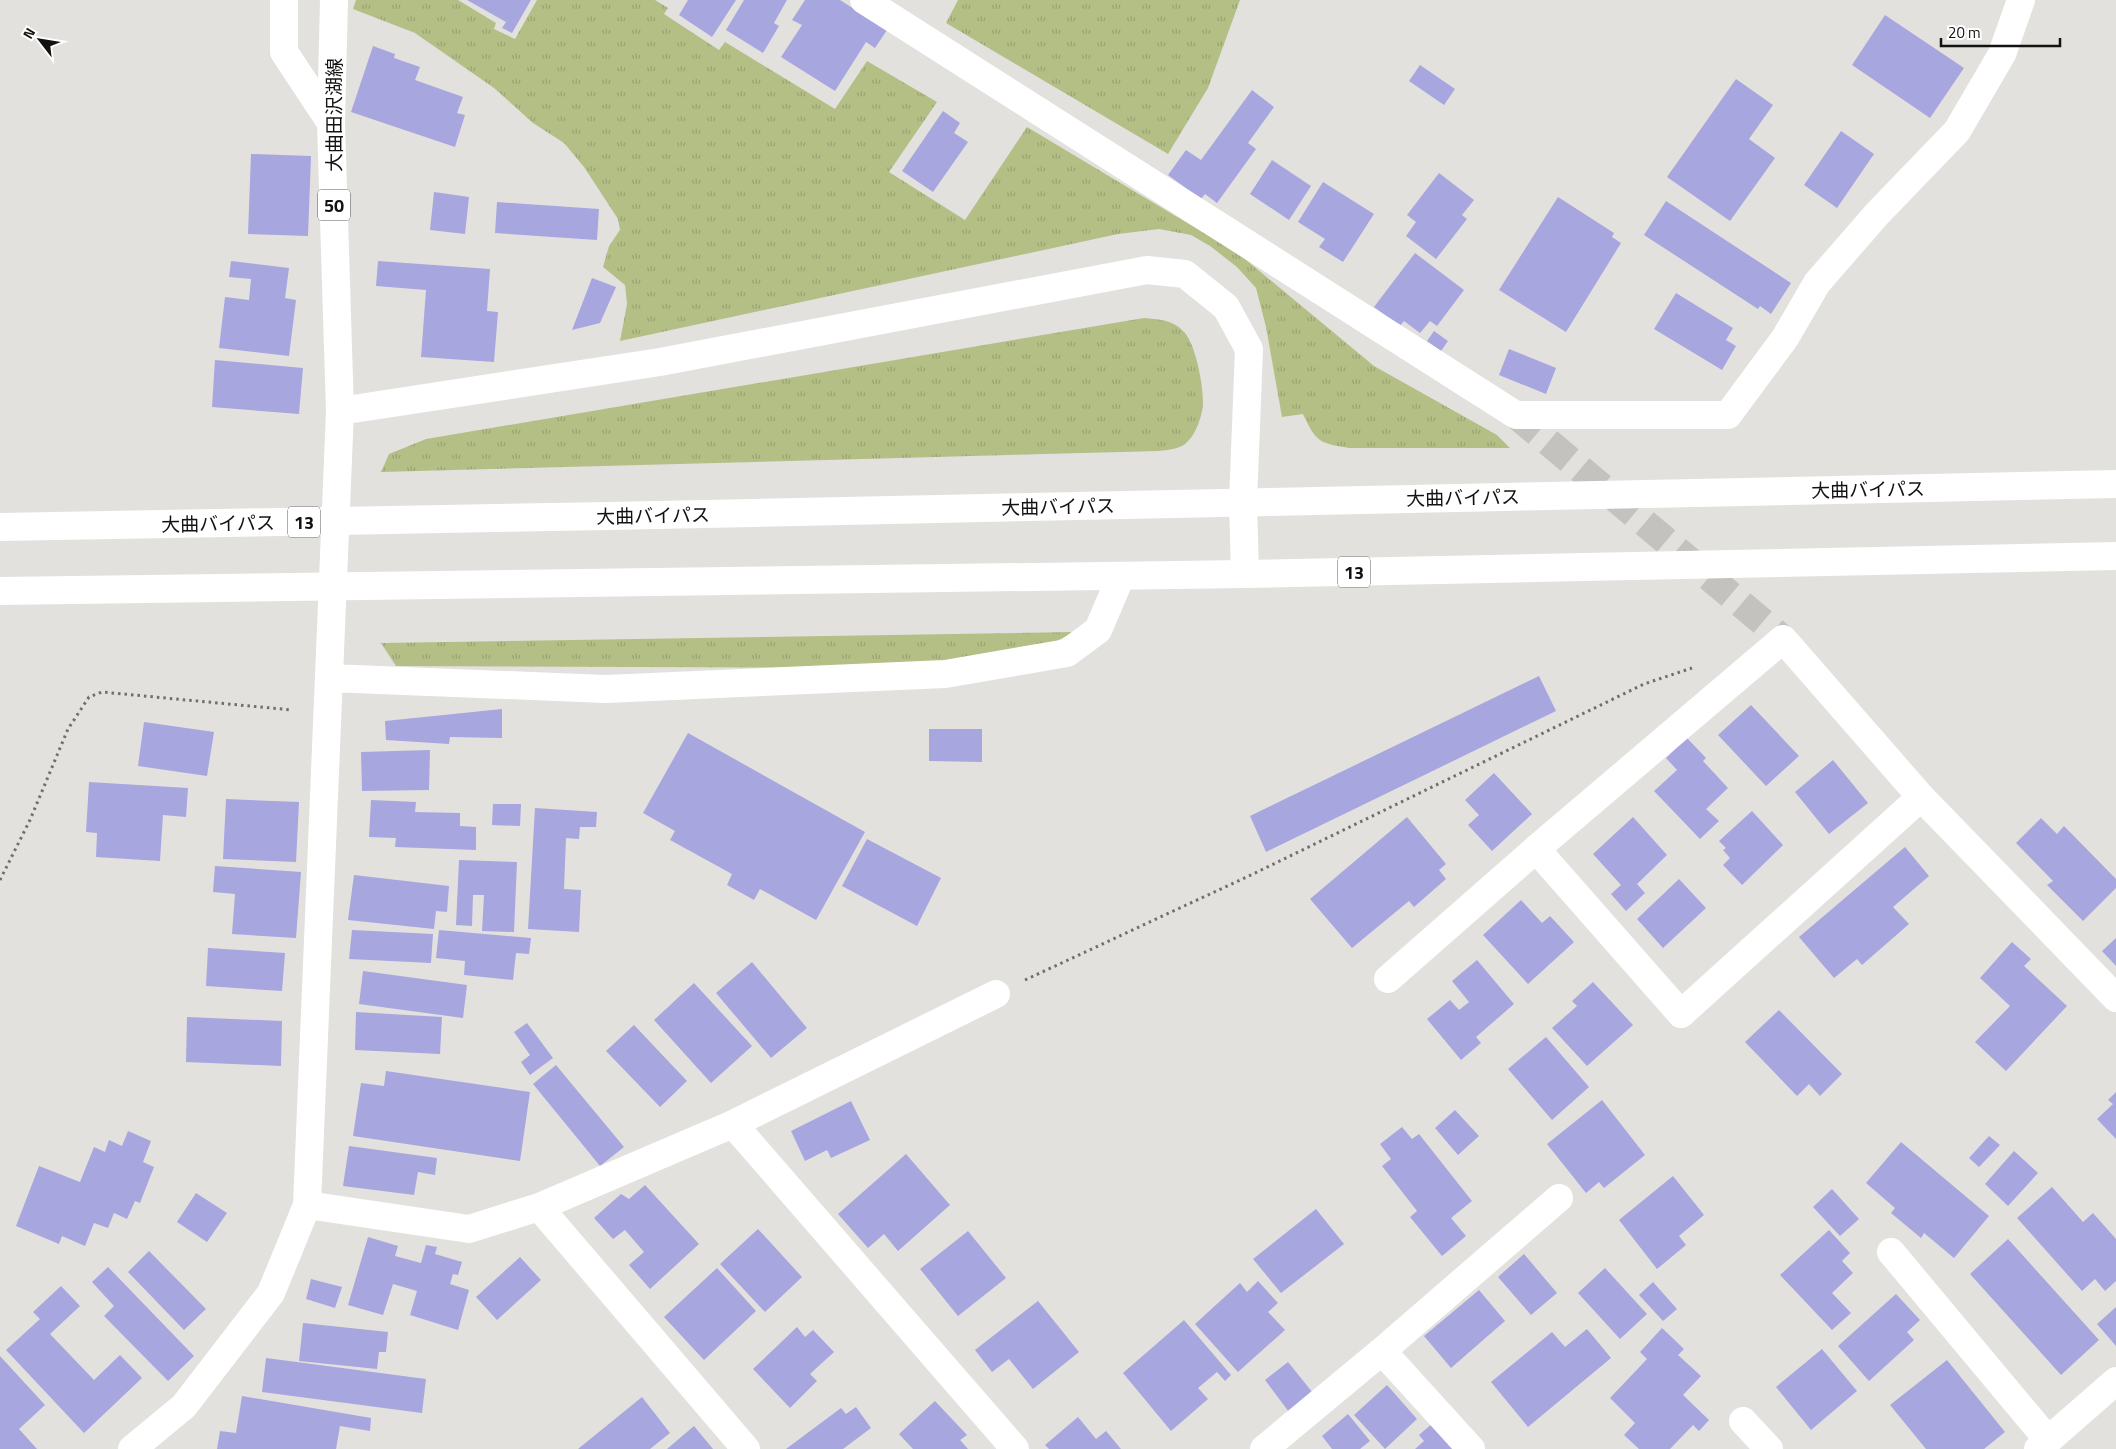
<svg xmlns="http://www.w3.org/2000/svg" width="2116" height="1449" font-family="'Titillium Web','Noto Sans JP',sans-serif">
  <defs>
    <pattern id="grass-tufts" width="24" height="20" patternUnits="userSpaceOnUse" patternTransform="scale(1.25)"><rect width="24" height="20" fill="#b4bf86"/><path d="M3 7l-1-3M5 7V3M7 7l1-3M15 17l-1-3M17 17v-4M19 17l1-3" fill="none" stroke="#9aa373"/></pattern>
  </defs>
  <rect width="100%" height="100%" fill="#e3e1de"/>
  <!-- grass -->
  <path fill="url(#grass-tufts)" d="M356,0H458L496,23L494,29L515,39L537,0H655L668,8L664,14L719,50L725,42L835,109L867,61L937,102L889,172L965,220L1027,127L1239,254L1374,366L1497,435L1510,448H1349C1319,443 1316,442 1303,414L1282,417L1266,327L1256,288L1237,267L1210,246L1191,235L1159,229L1118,234L620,341L627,304L625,285L603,267L609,246L620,230L618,219L584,167L564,143L533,123L494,88L415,33L353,9Z
    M958,0H1240L1208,88L1168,154L946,23Z
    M1144,318C1158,319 1173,320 1183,331C1196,342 1206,395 1202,411C1200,422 1194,437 1185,444C1179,449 1167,450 1159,451L381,472L389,454L426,439Z
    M1074,632L1047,646L1023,654L887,668L396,666L381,643Z"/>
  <!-- building -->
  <path fill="#a7a6df" d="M467,0H531L512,33L502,28L506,22Z
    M688,0H736L712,37L679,15Z
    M744,0H787L774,23L779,26L763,53L726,30Z
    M805,0H840L887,30L875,48L866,42L835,91L781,57L802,25L792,20Z
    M1885,15L1964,68L1930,118L1852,65Z
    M373,46L395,54L394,58L420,67L415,80L463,97L457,113L465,115L455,147L351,112Z
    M1420,65L1455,89L1444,105L1409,81Z
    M1736,79L1773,105L1749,139L1775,158L1730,221L1667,177Z
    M1252,90L1274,107L1248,143L1256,149L1217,203L1205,194L1201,199L1168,175L1186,150L1201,160Z
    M943,111L960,123L954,133L968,142L933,192L902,171Z
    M1841,131L1874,154L1837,208L1804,185Z
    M251,154L311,156L308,236L248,234Z
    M1272,160L1311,186L1289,220L1250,194Z
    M1439,173L1474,200L1462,215L1467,219L1436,259L1406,236L1416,222L1407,215Z
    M1323,182L1374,214L1343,262L1319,247L1325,239L1298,222Z
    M434,192L469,197L465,234L430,230Z
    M1558,197L1614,233L1612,237L1621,243L1566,332L1499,290Z
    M1666,201L1791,283L1771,314L1760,306L1758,309L1644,235Z
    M497,202L599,209L597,240L495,233Z
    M1415,253L1464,290L1437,326L1430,321L1420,333L1404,321L1400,326L1374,307Z
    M231,261L289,268L285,298L296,300L289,356L219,348L225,297L249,300L251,279L229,277Z
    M378,261L490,269L487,311L498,312L494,362L421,357L426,290L376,286Z
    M592,278L616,287L600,323L572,330Z
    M1676,293L1733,328L1726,340L1736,346L1722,370L1654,329Z
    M1434,331L1448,341L1441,351L1427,341Z
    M1509,349L1556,368L1546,394L1499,375Z
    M215,360L303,368L299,414L212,407Z
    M1539,676L1556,711L1266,852L1250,816Z
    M1751,705L1799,756L1766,786L1718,735Z
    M502,709V738L450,737L449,744L386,740L385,721Z
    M144,722L214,732L207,776L138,766Z
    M929,729H982V762L929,761Z
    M688,733L865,832L816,920L760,889L754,900L727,885L732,874L670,840L675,831L643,813Z
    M1687,738L1706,758L1703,761L1728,788L1706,809L1719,821L1700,839L1654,791L1677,770L1666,758Z
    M430,750L429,790L362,791L361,752Z
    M1833,760L1868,803L1829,834L1795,792Z
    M1494,773L1532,814L1492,851L1468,825L1479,815L1465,800Z
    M89,782L188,788L186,817L163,815L160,861L96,857L97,833L86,832Z
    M226,799L299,802L296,862L223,859Z
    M371,800L416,802L415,812L460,813V826L476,827V850L395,847L396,838L369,837Z
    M493,804H521L520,826L492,825Z
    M535,808L597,812L596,827H580L579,839L566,838L564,889L581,890L579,932L528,929Z
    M1752,811L1783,845L1742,885L1723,865L1730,858L1723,850L1726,848L1719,841Z
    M1407,817L1446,864L1439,870L1446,879L1414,907L1409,901L1352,948L1310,899Z
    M1633,817L1667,855L1637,884L1645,893L1626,911L1611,894L1621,885L1593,854Z
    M2041,818L2057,834L2064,826L2116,879V888L2083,921L2047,885L2053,881L2016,843Z
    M867,839L941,878L917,926L842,886Z
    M1905,847L1929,876L1893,907L1909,924L1862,965L1857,959L1834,978L1799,937Z
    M459,860L517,862L514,932L482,931L484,895H473L472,926L456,925Z
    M215,866L301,872L296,938L232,934L235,894L213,892Z
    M354,875L449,886L447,912L436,911L434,929L348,920Z
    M1679,879L1706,908L1663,948L1637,919Z
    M1521,900L1542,923L1550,916L1574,942L1528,984L1483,935Z
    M352,930L433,934L431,963L349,959Z
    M439,930L531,938L529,954L516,953L513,980L464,975L465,961L436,958Z
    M2116,938V966L2102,951Z
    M2012,942L2031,959L2024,966L2067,1006L2006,1071L1975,1042L2010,1006L1980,978Z
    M208,948L285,953L282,991L206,986Z
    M1477,960L1514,1004L1476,1037L1481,1043L1461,1060L1427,1019L1450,1000L1459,1010L1469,1002L1452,981Z
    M752,962L807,1028L771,1058L716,993Z
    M363,971L467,985L463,1018L359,1004Z
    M1593,982L1633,1025L1587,1066L1552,1028L1577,1006L1572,1001Z
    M694,983L752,1046L711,1083L654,1020Z
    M1779,1010L1842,1074L1820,1096L1809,1084L1797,1096L1745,1042Z
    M356,1012L442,1017L440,1054L355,1050Z
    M187,1017L282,1021L281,1066L186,1062Z
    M527,1023L553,1058L530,1075L521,1062L530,1055L514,1032Z
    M634,1025L687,1081L660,1107L606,1051Z
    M1546,1037L1589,1087L1552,1120L1508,1069Z
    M556,1065L624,1147L600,1166L533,1084Z
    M386,1071L530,1092L520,1161L353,1136L361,1083L384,1086Z
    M2116,1092V1139L2097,1119L2113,1104L2108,1100Z
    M1602,1100L1645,1155L1604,1188L1599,1182L1586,1193L1547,1144Z
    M851,1101L870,1140L831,1158L827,1150L805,1161L791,1131Z
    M1455,1110L1479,1136L1458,1155L1435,1128Z
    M1402,1127L1412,1139L1419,1134L1472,1201L1451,1218L1466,1236L1442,1256L1410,1217L1417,1211L1382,1166L1391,1159L1380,1144Z
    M128,1131L151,1141L143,1162L154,1167L140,1203L135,1201L127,1219L114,1213L108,1228L94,1223L85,1246L62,1236L59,1244L16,1226L39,1166L80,1182L94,1147L105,1152L109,1140L122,1146Z
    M1989,1136L2000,1145L1979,1167L1969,1158Z
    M1901,1142L1989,1216L1954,1258L1924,1233L1921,1238L1891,1213L1895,1208L1866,1183Z
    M349,1146L437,1158L435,1175L418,1172L414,1195L343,1186Z
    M2014,1151L2038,1173L2008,1206L1985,1184Z
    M906,1154L950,1205L898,1251L884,1234L868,1248L838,1214Z
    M1673,1176L1704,1215L1679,1236L1686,1245L1657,1269L1619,1220Z
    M645,1185L699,1244L650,1289L629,1265L644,1252L625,1230L613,1239L594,1218L621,1194L629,1199Z
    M2052,1187L2083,1222L2093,1213L2116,1239V1281L2105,1291L2095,1279L2082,1291L2017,1218Z
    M1832,1189L1859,1219L1840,1236L1813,1207Z
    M196,1193L227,1213L207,1242L177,1222Z
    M1316,1209L1344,1244L1281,1293L1253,1259Z
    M758,1229L802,1277L765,1312L720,1264Z
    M1829,1230L1850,1253L1842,1261L1853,1273L1832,1293L1851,1313L1832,1330L1780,1275Z
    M968,1231L1006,1278L958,1316L920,1269Z
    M368,1237L398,1246L395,1256L421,1263L426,1245L437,1247L435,1254L462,1262L458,1275L453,1274L450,1284L469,1290L458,1330L410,1315L417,1291L393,1284L383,1315L348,1305Z
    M2008,1239L2099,1340L2061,1375L1970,1274Z
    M149,1251L206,1309L184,1330L128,1272Z
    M1524,1254L1557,1293L1531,1315L1498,1277Z
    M520,1257L541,1280L497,1320L476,1297Z
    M108,1267L194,1356L168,1381L104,1316L114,1306L92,1282Z
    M717,1268L756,1311L704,1360L664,1317Z
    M1605,1268L1647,1314L1620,1339L1578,1293Z
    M311,1279L342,1287L335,1308L306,1299Z
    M1258,1281L1278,1303L1268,1312L1285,1330L1238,1372L1195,1324L1240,1283L1247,1292Z
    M1653,1282L1677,1309L1663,1321L1639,1295Z
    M61,1286L80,1306L50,1334L94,1380L120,1355L142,1378L84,1433L6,1350L40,1319L33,1312Z
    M1479,1290L1505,1321L1451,1368L1424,1336Z
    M1896,1294L1920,1320L1907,1332L1914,1340L1869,1381L1838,1346Z
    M1038,1301L1079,1352L1033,1389L1009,1359L992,1372L975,1350Z
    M2116,1307V1346L2097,1324Z
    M1184,1320L1231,1375L1225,1381L1217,1372L1198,1388L1208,1399L1171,1431L1123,1373Z
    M303,1323L388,1332L386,1352H379L377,1369L299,1361Z
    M797,1327L805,1337L813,1330L834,1352L810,1374L817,1381L790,1408L753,1369Z
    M1662,1328L1684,1349L1678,1355L1701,1376L1683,1395L1709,1420L1699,1431L1693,1425L1670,1449H1639L1624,1435L1635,1423L1610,1398L1647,1359L1640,1352Z
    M1587,1329L1611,1358L1528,1427L1491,1382L1552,1332L1565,1347Z
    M1822,1349L1857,1391L1811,1430L1776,1387Z
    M0,1356L45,1405L19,1429L37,1449H0Z
    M266,1358L426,1379L422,1413L262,1392Z
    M1947,1360L2005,1432L1984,1449H1926L1890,1405Z
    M1288,1362L1313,1393L1289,1412L1265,1380Z
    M1387,1385L1417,1419L1385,1449L1354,1415Z
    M242,1396L371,1418L370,1431L340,1426L336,1449H217L220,1431L236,1433Z
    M642,1397L670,1433L650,1449H578Z
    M935,1401L967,1435L960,1440L968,1449H913L899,1434Z
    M856,1407L871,1428L843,1449H786L841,1408L846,1414Z
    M1348,1414L1370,1441L1360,1449H1332L1322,1436Z
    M1078,1417L1096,1439L1106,1431L1121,1449H1049L1045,1445Z
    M1434,1422L1457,1449H1415L1424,1441L1419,1435Z
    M694,1426L713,1449H667Z"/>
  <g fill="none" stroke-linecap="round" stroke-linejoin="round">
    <!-- minor-tunnel -->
    <path stroke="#c4c2bf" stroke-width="28" stroke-dasharray="28 14" stroke-linecap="butt" d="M1516,415L1783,639"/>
    <!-- path -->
    <path stroke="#706f6e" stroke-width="3" stroke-dasharray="2.5 4" stroke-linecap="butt" d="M0,880L30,820L68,729L89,697L102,692L292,710
      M1025,980L1253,874L1644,684L1692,668"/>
    <!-- minor -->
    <path stroke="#fff" stroke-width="28" d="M284,0V52L331,123
      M864,0L1516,415H1728L1785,338L1817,283L1877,214L1957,131L2002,54L2021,0
      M329,678L606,689L945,674L1067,653L1098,630L1121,576
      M1921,797L1681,1014L1536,849L1783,639L1921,797L2116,998
      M1388,979L1536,849
      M733,1124L1015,1449
      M307,1205L469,1229L539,1207L733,1124L996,994
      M539,1207L746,1449
      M1891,1252L2048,1440
      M1743,1421L1769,1449
      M132,1449L184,1406L271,1293L307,1205L340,411L660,362L1147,270L1185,274L1226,307L1249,349L1243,502L1245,574
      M1264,1449L1382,1351
      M1471,1449L1382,1351L1559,1198
      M2038,1449L2116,1381"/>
    <!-- major -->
    <path stroke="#fff" stroke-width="28" d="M334,0L331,123L340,411"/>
    <!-- highway -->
    <path stroke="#fff" stroke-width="28" d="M0,527L609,516L2116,484
      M0,591L1245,574L2116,556"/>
  </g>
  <g text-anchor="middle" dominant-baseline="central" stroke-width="4" stroke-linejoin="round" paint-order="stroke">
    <!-- shield labels -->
    <g fill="#fff" stroke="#595958" stroke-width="1">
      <rect x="318" y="189.5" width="32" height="31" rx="4"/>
      <rect x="288" y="506.5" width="32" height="31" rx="4"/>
      <rect x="1338" y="556.5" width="32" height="31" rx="4"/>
    </g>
    <g font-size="18" font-weight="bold" fill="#121211">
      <text x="334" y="205">50</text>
      <text x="304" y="522">13</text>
      <text x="1354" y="572">13</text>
    </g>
    <!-- street labels -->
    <g font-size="19" fill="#121211" stroke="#fff">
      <text transform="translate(333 115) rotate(-90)">大曲田沢湖線</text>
      <text transform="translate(1868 489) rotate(-1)">大曲バイパス</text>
      <text transform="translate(1463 497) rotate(-1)">大曲バイパス</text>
      <text transform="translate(1058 506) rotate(-1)">大曲バイパス</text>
      <text transform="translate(653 515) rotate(-1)">大曲バイパス</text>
      <text transform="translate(218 523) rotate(-1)">大曲バイパス</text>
    </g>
  </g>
  <!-- north arrow -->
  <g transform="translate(40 40) rotate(301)" stroke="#ffffff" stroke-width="4" paint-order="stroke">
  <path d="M0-4L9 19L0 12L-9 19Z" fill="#121211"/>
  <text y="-8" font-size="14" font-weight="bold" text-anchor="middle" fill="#121211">N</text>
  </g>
  <!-- scale -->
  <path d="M1941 38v8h119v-8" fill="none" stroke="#121211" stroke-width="2.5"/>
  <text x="1948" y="38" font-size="15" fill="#121211" stroke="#ffffff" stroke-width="4" paint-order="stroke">20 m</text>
</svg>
